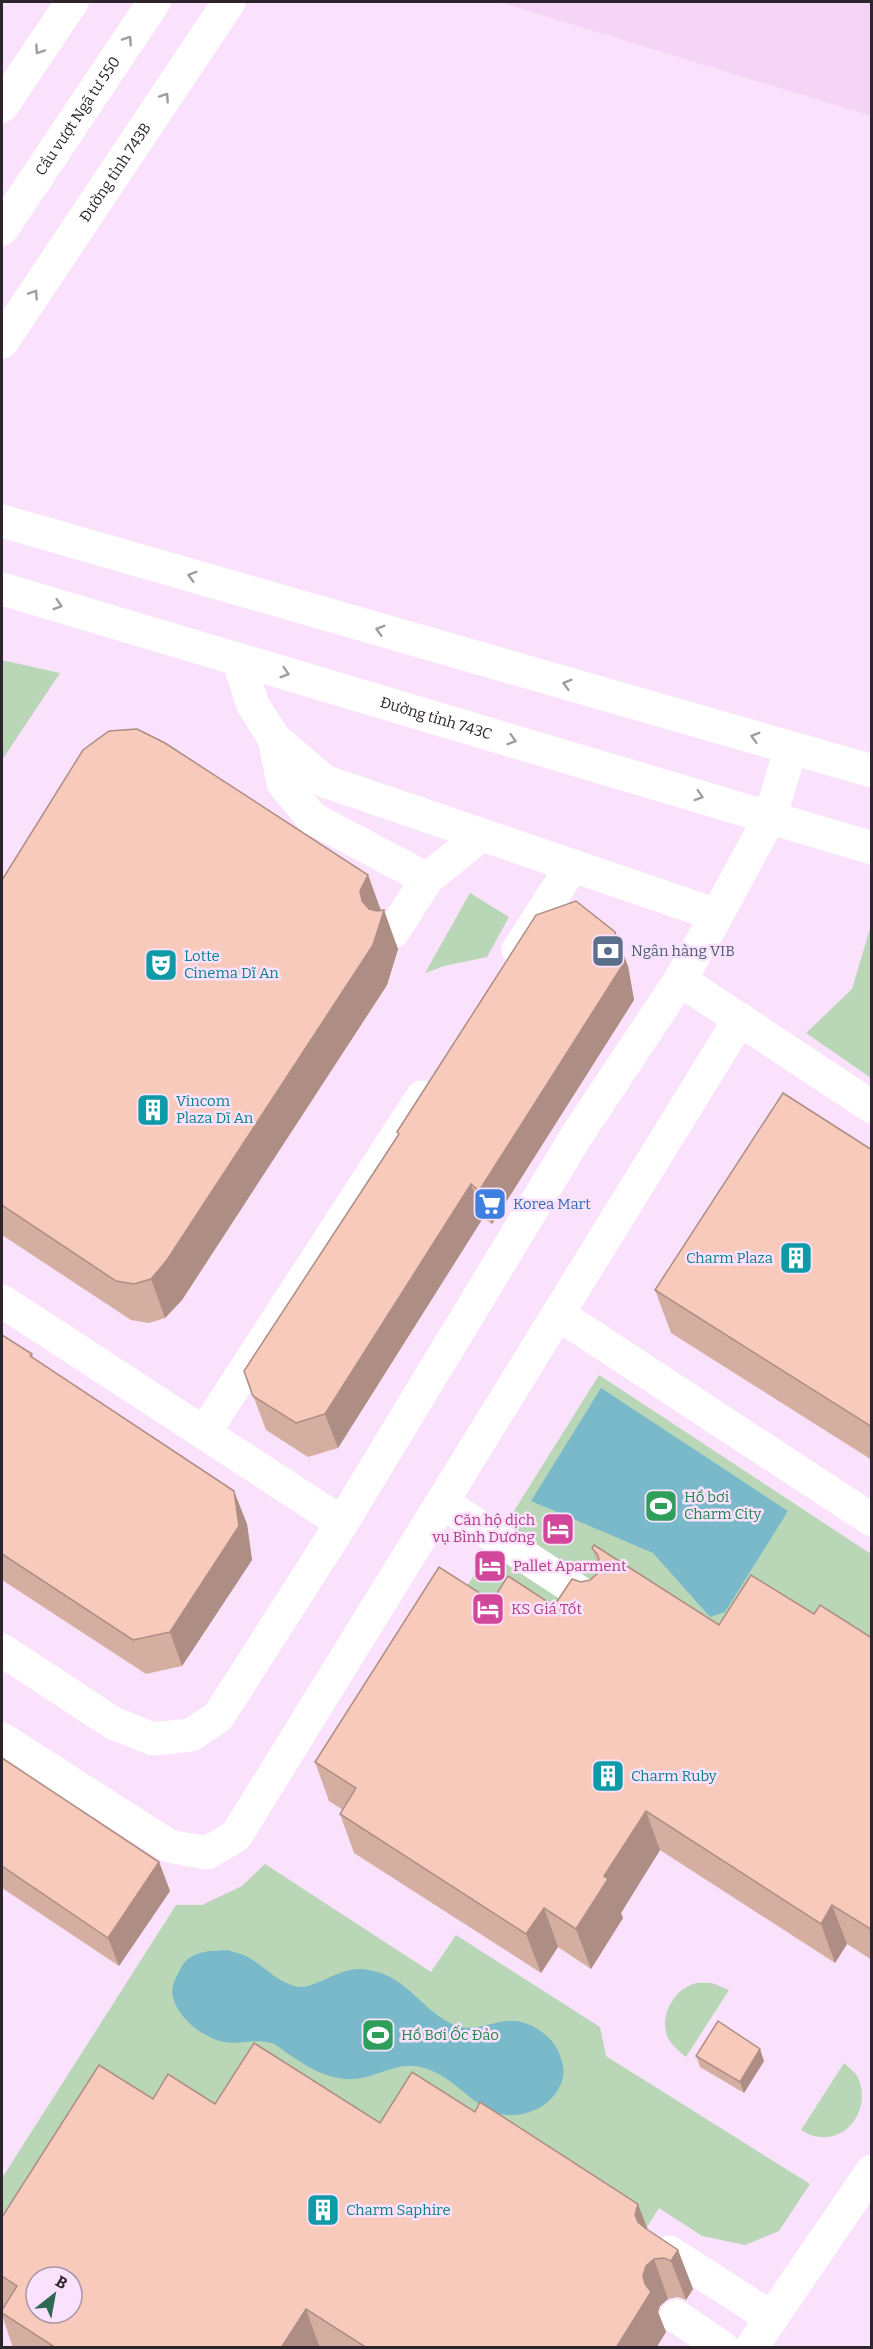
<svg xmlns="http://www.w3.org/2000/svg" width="873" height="2349" font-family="Bitter,serif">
  <rect width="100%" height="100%" fill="#fbe2fc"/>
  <!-- built -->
  <path fill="#f4d5f5" d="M499,2H871V116Z"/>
  <!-- green -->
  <path fill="#b9d7b7" d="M2,660L60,673L2,760Z
    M470,893L509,917L487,957L444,966L425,973Z
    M871,925V1078L806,1033L852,989Z
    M599,1375L871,1554V1668L734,1665L569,1646L454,1607Z
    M265,1864L431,1972L456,1935L600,2027L606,2056L810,2184L779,2231L745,2245L702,2236L659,2208L645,2230L390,2150L226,2123L2,2259V2178L176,1905H202L242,1886Z
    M712,1983L729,1990L686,2057C679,2051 671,2045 667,2036C660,2015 673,1991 693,1984C698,1982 706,1983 712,1983Z
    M844,2063C848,2067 854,2071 857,2076C873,2106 848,2145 814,2136C809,2135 805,2132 801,2130Z"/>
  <!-- water -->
  <path fill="#79b9ca" d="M601,1388L788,1511L725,1612L710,1617L653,1553L531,1501Z
    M228,1950C234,1952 241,1954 246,1956C263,1965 276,1981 294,1986C312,1992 338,1967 361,1969C407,1973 416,2006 452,2024C483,2039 504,2004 542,2032C549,2038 553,2041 557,2049C561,2057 565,2068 563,2077C561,2089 549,2104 537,2109C482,2134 465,2076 420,2067C394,2061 374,2081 347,2079C324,2078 305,2065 287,2053C282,2050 276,2044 271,2043C256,2038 238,2045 224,2042C201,2037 175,2016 172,1992C172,1984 178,1973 182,1966C192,1950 211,1951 228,1950Z"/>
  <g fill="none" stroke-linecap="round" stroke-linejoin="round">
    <!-- minor -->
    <path stroke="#fff" stroke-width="33" d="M238,659L253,705L274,738L324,781L717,915
      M274,738L283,783L312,818L427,879L480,836
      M393,932L427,879
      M518,950L572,866
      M680,980L872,1107
      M2,1301L342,1523L218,1717L191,1735L153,1739L113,1723L2,1650
      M558,1314L872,1520
      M204,1433L422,1097
      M442,1502L596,1603
      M342,1523L577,1135L680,980L717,915L770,817
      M2,1739L169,1846L207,1853L236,1836L740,1019
      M669,2252L772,2318
      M676,2316L723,2348
      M751,2348L872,2171"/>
    <!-- major -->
    <g stroke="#fff" stroke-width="33">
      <path d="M2,106L72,2"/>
      <path id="s1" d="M2,229L154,2"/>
      <path id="s2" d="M2,342L229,2"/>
      <path d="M2,521L872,771"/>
      <path id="s3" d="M2,589L872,848"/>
      <path d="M770,817L791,748"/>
    </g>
  </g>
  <!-- wall -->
  <path fill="#d5aea2" d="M368,875L381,910L398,949L387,985L182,1300L165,1318L149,1323L131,1320L2,1235V880Z
    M628,966L634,1000L492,1224L483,1218L338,1448L308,1457L266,1430L244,1371L398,1135L397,1132Z
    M872,1150V1460L671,1333L655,1290Z
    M2,1335L32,1354L33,1358L247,1524L252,1560L182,1666L146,1674L2,1580Z
    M592,1548L719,1625L814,1614L872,1638V1960L847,1944L835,1963L660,1850L621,1913L623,1918L591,1969L558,1947L541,1973L354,1853L340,1814L343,1810L329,1801L315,1762L492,1601L554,1606L581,1582L590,1580L598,1573L599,1568Z
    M2,1758L159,1862L170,1891L119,1966L2,1888Z
    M696,2056L764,2061L744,2093L700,2067Z
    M153,2099L215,2104L380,2123L648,2230L678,2250L693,2289L686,2300L678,2297L668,2299L660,2306L658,2312L666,2332L656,2348H13L2,2315V2310L3,2307L2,2306V2217Z"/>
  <!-- shaded-wall -->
  <path fill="#ae8d84" d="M368,875L382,914L384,910L398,949L387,985L182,1300L165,1318L151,1279L362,901L360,891Z
    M615,932L628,966L634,1000L492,1224L479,1191Z
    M471,1184L483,1218L338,1448L325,1414Z
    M234,1491L247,1524L252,1560L182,1666L170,1632Z
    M646,1811L660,1850L621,1913L623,1918L591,1969L576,1929L604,1876Z
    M159,1862L170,1891L119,1966L108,1938Z
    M832,1905L847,1944L835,1963L821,1924Z
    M544,1908L558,1947L541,1973L526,1934Z
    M760,2049L764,2061L744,2093L740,2082Z
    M638,2204L653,2243L650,2255L635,2215Z
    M678,2250L693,2289L686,2300L671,2261Z
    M654,2259L668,2299L660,2306L658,2312L666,2332L656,2348H616L645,2284L643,2276L646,2266Z
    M306,2309L320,2348H281Z"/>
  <!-- building -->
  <path fill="#f8cabc" stroke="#ae8d84" stroke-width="1.5" fill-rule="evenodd" d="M137,729L165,743L368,875L360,891L362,901L369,909L377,911L384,910L373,945L167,1260L151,1279L134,1284L116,1281L2,1205V880L83,750L109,731Z
    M576,901L615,932L622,966L479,1191L471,1184L325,1414L296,1423L253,1396L244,1371L399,1134L397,1132L536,915Z
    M783,1093L872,1150V1427L655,1290Z
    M2,1335L32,1354L30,1356L234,1491L239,1526L170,1632L133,1640L2,1554Z
    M594,1545L719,1625L751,1575L814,1614L820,1605L872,1638V1930L832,1905L821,1924L646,1811L604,1876L608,1879L576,1929L544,1908L526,1934L340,1814L356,1788L315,1762L439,1567L492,1601L508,1576L554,1606L572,1579L581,1582L590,1580L598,1573L600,1564L598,1555L592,1548Z
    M2,1758L159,1862L108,1938L2,1866Z
    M718,2021L760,2049L740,2082L696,2056Z
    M254,2043L380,2123L412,2072L475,2112L480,2102L638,2204L635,2215L638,2222L645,2228L678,2250L671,2261L664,2258L654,2259L646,2266L643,2276L645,2284L651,2292L616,2348H367L306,2309L281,2348H56L2,2313V2310L17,2286L2,2276V2217L99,2065L153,2099L168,2074L215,2104ZM36,2277H72V2313H36Z"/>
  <!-- one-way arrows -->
  <defs><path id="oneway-chevron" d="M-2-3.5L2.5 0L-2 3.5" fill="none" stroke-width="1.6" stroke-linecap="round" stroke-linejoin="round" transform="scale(1.5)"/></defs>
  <g stroke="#a09ca0">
    <use href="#oneway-chevron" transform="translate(128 40) rotate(-56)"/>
    <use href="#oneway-chevron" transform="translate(39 50) rotate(124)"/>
    <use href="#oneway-chevron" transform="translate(165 97) rotate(-56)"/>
    <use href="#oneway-chevron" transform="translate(34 294) rotate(-56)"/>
    <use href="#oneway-chevron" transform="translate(192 576) rotate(-164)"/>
    <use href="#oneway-chevron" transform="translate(58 605) rotate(17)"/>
    <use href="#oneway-chevron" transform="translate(380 630) rotate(-164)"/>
    <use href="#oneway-chevron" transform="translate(285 673) rotate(17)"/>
    <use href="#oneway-chevron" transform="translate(567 684) rotate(-164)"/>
    <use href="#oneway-chevron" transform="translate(755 737) rotate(-164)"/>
    <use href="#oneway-chevron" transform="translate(512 740) rotate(17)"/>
    <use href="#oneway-chevron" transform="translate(699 796) rotate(17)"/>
  </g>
  <!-- icons -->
  <defs>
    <g id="bank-square" transform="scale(1.725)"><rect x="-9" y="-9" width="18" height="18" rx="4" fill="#5c6f8a" stroke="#fbe2fc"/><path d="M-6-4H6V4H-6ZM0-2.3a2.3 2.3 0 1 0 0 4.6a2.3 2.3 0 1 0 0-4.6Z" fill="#fff"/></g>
    <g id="theatre-square" transform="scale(1.725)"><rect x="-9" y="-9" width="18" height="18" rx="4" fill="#0f9aa8" stroke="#fbe2fc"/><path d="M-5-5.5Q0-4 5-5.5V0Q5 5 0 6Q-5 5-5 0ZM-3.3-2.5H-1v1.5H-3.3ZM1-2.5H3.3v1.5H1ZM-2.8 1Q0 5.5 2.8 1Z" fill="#fff"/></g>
    <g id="building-square" transform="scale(1.725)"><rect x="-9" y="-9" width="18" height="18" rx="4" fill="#0f9aa8" stroke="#fbe2fc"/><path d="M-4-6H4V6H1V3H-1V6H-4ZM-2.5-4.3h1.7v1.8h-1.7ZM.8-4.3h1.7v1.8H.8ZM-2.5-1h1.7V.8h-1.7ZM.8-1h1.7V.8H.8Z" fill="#fff"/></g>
    <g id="supermarket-square" transform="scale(1.725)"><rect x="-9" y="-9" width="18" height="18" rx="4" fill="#3f7fe0" stroke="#fbe2fc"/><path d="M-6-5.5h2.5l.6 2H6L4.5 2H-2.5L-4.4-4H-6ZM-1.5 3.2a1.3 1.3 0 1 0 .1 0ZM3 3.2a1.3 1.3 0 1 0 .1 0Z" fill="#fff"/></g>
    <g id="stadium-square" transform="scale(1.725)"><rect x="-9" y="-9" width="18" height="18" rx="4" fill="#2e9e5b" stroke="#fbe2fc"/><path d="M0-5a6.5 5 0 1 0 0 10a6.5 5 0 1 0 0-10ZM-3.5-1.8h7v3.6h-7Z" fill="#fff"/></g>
    <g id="hotel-square" transform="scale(1.725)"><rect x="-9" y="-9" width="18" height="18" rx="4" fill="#d1479c" stroke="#fbe2fc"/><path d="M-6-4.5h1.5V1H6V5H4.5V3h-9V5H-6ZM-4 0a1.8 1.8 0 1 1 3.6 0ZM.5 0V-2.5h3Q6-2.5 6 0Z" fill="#fff"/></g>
  </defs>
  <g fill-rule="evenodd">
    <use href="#bank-square" x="608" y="951"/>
    <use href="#theatre-square" x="161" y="965"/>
    <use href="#building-square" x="153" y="1110"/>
    <use href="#supermarket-square" x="490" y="1204"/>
    <use href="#building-square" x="796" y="1258"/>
    <use href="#stadium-square" x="661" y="1506"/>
    <use href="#hotel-square" x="558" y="1529"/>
    <use href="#hotel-square" x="490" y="1566"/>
    <use href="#hotel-square" x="488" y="1609"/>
    <use href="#building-square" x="608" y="1776"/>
    <use href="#stadium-square" x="378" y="2035"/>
    <use href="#building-square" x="323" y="2210"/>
  </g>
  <g text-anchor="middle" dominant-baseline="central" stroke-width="5" stroke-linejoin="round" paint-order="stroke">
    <!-- street labels -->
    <g font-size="15" fill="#2d242d" stroke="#fbe2fc">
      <text stroke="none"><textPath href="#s1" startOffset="136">Cầu vượt Ngã tư 550</textPath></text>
      <text stroke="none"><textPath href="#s2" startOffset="204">Đường tỉnh 743B</textPath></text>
      <text stroke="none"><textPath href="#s3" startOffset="453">Đường tỉnh 743C</textPath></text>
    </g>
    <!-- service labels -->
    <g font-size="15" fill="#4e5e75" stroke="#fbe2fc" text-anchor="start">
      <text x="631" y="951">Ngân hàng VIB</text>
    </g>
    <!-- culture labels -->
    <g font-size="15" fill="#0d838f" stroke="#fbe2fc" text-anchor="start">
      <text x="184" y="956">Lotte<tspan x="184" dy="17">Cinema Dĩ An</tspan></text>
      <text x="176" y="1101">Vincom<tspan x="176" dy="17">Plaza Dĩ An</tspan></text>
      <text x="773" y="1258" text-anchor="end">Charm Plaza</text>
      <text x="631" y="1776">Charm Ruby</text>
      <text x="346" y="2210">Charm Saphire</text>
    </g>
    <!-- shop labels -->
    <g font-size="15" fill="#366cbe" stroke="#fbe2fc" text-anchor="start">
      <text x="513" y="1204">Korea Mart</text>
    </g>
    <!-- leisure labels -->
    <g font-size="15" fill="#27864d" stroke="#fbe2fc" text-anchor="start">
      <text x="684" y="1497">Hồ bơi<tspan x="684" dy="17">Charm City</tspan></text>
      <text x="401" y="2035">Hồ Bơi Ốc Đảo</text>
    </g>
    <!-- hotel labels -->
    <g font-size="15" fill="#b23c85" stroke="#fbe2fc" text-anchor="start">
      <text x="535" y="1520" text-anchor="end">Căn hộ dịch<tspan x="535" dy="17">vụ Bình Dương</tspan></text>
      <text x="513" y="1566">Pallet Aparment</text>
      <text x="511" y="1609">KS Giá Tốt</text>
    </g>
  </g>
  <!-- border -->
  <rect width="873" height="2349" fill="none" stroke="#2d242d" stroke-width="6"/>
  <!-- north arrow -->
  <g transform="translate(54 2295) rotate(31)"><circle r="28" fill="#fbe2fc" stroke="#a996a9" stroke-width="1.5"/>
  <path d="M0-4.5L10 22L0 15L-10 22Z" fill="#2e6953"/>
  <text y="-9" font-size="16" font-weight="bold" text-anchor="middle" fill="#2d242d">B</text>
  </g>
</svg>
